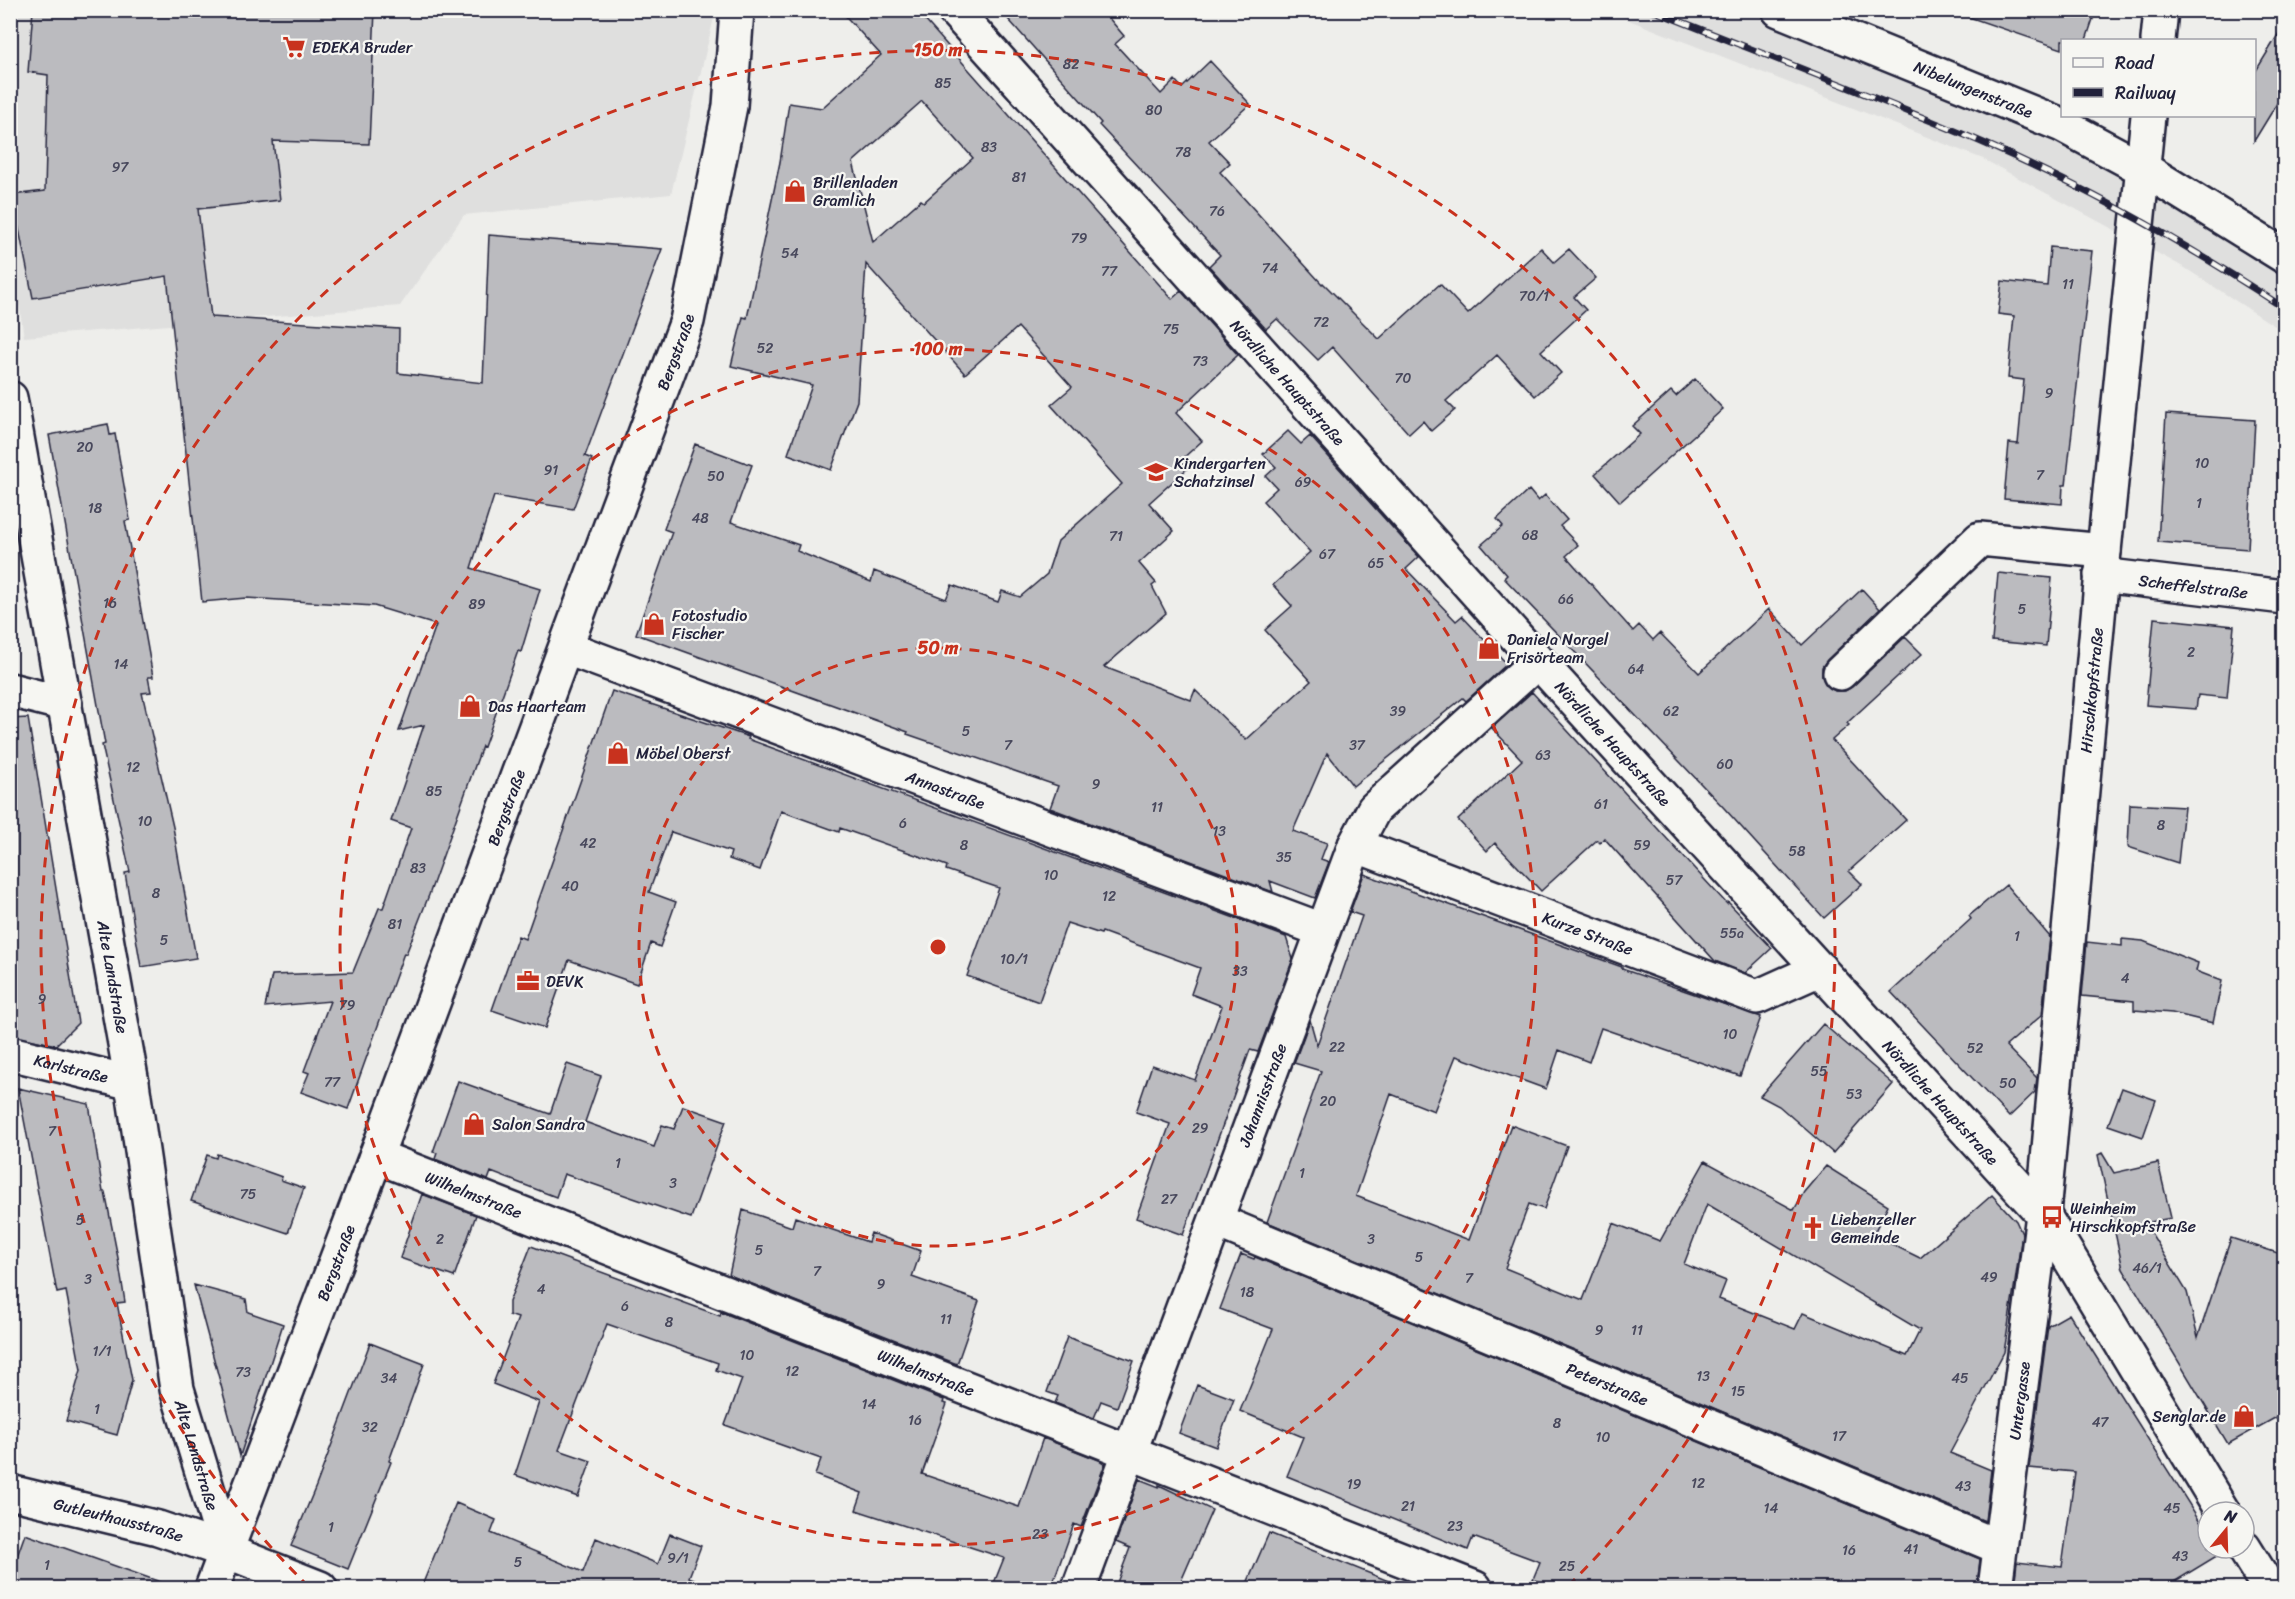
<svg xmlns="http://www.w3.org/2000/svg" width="2295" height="1599" font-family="Sriracha,sans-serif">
  <rect width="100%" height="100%" fill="#eeeeeb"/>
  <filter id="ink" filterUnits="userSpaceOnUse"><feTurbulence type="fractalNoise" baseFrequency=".0167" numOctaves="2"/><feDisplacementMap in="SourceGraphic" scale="12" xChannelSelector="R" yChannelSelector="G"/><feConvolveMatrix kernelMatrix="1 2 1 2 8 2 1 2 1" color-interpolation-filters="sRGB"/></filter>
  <g filter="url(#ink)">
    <!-- built -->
    <path fill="#dfdfde" d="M714,10V18L671,194L464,215L400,306L24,337L11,251L10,11Z
      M1606,11H1742L2002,110L2113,165L2284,274V332L2185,268L1983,159Z"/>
    <!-- building -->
    <path fill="#bbbbbf" stroke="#22223b" stroke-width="1.5" fill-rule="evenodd" d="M33,10H375L369,144L273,141L280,200L198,209L211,317L399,329L398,373L483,383L489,235L662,249L585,456L592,459L573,509L494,496L471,568L540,589L521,652L518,651L484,747L482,746L429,895L406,954L404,953L348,1109L301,1092L309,1073L304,1071L330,1001L265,1007L272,975L353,972L379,908H383L411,828L391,821L424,725L399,731L436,625L374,606L246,598L202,602L167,276L33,298L12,195L45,191L48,75L28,72Z
      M840,10H916L1172,299L1181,291L1238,355L1176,413L1202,441L1181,460L1188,468L1149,503L1174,531L1139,563L1156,583L1152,586L1166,613L1104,667L1191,700L1195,690L1246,740L1311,681L1265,630L1292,606L1273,585L1310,552L1263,501L1277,488L1266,476L1276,467L1263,454L1288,431L1301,444L1310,436L1419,557L1406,569L1456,621L1462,616L1507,664L1466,701L1463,698L1353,786L1327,753L1293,831L1327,843L1321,859L1329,862L1315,898L1270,881L1273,892L1050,808L1058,786L907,734L908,732L636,634L672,532L664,529L695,444L752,465L731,522L799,545L797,551L871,582L874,571L946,599L952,585L998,602L1002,591L1020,597L1047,574L1058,541L1122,484L1051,405L1072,387L1018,327L965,374L866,264L857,401L831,470L788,454L812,385L731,366L743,317L747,318L780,162L789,103L822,108L881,55ZM922,101L973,158L924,202L921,200L873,242L853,162Z
      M1000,10H1102L1124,36L1115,44L1161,94L1175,80L1182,88L1210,61L1250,104L1209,141L1230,163L1220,172L1322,284L1323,283L1379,339L1440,284L1468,314L1541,248L1554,262L1569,249L1596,278L1574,297L1586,310L1541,351L1561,373L1535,396L1497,355L1446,401L1455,410L1431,431L1423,421L1409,434L1332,347L1318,360L1277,319L1266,329L1209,266L1220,255L1099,125L1101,123Z
      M1967,10H2096L2086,40H2062V49L1966,16Z
      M2284,25V92L2254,141V74Z
      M2050,247L2092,251L2066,485H2063L2062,504L2004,499L2009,443L2018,444L2024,380L2008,378L2014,316L1998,314L2002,281L2047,286Z
      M1695,379L1723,409L1620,502L1595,474L1640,434L1632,426L1671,391L1676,396Z
      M2166,414L2255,420L2248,549L2158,542Z
      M108,424L110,435L115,434L130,520L125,521L153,677H148L151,692L142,693L173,827L196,958L141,967L125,873L130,872L102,745L105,744L49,435Z
      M1529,490L1538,501L1545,495L1567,520L1560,526L1578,545L1566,556L1633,631L1639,625L1653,640L1660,633L1699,673L1769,609L1802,645L1862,589L1880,609L1827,660L1822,667V677L1826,685L1835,691H1845L1852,687L1905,637L1922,654L1847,723L1849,725L1832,740L1906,820L1849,871L1862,884L1824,918L1724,808L1504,578L1507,575L1481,545L1503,526L1497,519Z
      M1998,573L2052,578L2046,646L1992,641Z
      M2154,618L2234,626L2227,698L2198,695L2196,709L2146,705Z
      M612,691L749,737L748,739L1286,937L1293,959L1258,1052L1250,1050L1183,1235L1136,1218L1170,1124L1136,1112L1152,1065L1195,1080L1222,1006L1191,994L1200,968L1102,932L1101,934L1067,923L1039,1002L967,976L999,888L946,870L947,866L840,828L839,832L781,811L760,870L729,859L731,852L671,832L649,892L676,902L660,947L651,943L637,984L569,960L545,1028L492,1010L518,936L525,939Z
      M1532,692L1727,904L1728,902L1772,948L1745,973L1715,961L1604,838L1600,843L1597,840L1541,891L1495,843L1487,851L1458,820L1522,760L1492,728Z
      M28,718L78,1023L56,1045L10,1035V719Z
      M2130,804L2184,807L2178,863L2128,847Z
      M1364,874L1622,967V969L1761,1017L1740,1076L1601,1028L1589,1062L1559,1050L1546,1089L1456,1056L1434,1111L1391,1094L1356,1196L1469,1240L1511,1125L1567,1146L1544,1209L1529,1204L1505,1268L1583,1300L1613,1223L1660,1241L1705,1161L1794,1210L1804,1192L1826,1166L1888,1205L1873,1235L1920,1258L1992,1195L2016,1221L2022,1234L2015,1282L2004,1352L1950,1453L1991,1470L1985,1521L1267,1222L1321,1071L1294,1063L1310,1020L1317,1045L1362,916L1350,912ZM1707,1204L1920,1330L1907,1356L1803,1313L1795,1329L1719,1299L1726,1281L1684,1264Z
      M2006,885L2050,937L2042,1015L2006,1046L2037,1078L2035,1092L2009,1117L1891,992L1971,919L1969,916Z
      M2122,939L2143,941L2198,963L2196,971L2222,981L2213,1023L2172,1013L2134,1010V1001L2082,996L2087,942L2122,946Z
      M1823,1024L1893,1084L1833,1153L1779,1106L1760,1096Z
      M567,1064L601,1076L585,1122L654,1147L662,1125L674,1129L683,1106L726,1121L691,1218L564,1174L556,1197L491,1172L488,1180L435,1159L437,1153L433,1152L458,1081L550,1114Z
      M18,1088L89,1104L103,1192H105L118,1258L125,1302L117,1303L132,1380L117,1435L66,1421L81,1370L66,1291L57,1293Z
      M2122,1088L2156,1100L2143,1137L2108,1125Z
      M2102,1153L2114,1173L2158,1163L2171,1218L2145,1223L2187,1292L2198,1337L2231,1238L2284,1255V1413L2228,1444L2123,1269L2098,1155Z
      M217,1154L282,1177L281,1180L304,1188L288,1233L191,1201L207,1155L216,1158Z
      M422,1194L476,1215L454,1277L400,1258Z
      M743,1210L792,1227L795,1217L868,1242L871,1233L921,1251L912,1277L979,1301L957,1364L729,1275Z
      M531,1246L720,1316L721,1312L944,1400L943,1403L947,1404L922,1474L1019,1507L1043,1438L1099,1460L1105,1464L1081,1527L1074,1524L1051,1588H992L1004,1558L856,1510L862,1493L815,1475L821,1459L725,1425L742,1379L716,1370L718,1363L607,1324L559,1450L591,1461L578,1497L515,1475L539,1402L493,1384L518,1318L509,1315V1302Z
      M1241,1254L1254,1259L1255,1257L1980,1559L1977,1588H1556L1533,1579L1540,1562L1473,1537L1468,1550L1287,1476L1303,1437L1240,1411L1273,1329L1220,1309Z
      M194,1285L246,1299L248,1312L283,1324L240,1456Z
      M2069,1314L2208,1534V1548H2217L2220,1554L2164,1588H2014L2017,1562L2062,1567L2075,1472L2029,1468L2048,1326Z
      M1067,1337L1134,1361L1117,1407L1101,1401L1094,1418L1055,1403L1058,1396L1047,1392Z
      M370,1343L424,1364L389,1461L391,1462L348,1569L291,1546L316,1486Z
      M1197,1385L1234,1399L1216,1447L1179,1433Z
      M1139,1479L1159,1487V1485L1212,1510L1178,1588H1115L1130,1548L1116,1542Z
      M456,1503L496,1520L491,1533L583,1572L596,1538L658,1564L670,1534L701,1546L689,1577L715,1588H421Z
      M1269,1533L1401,1586V1588H1245Z
      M25,1534L166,1584L165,1588H10V1576Z"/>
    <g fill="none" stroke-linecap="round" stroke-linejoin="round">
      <!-- minor casing -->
      <g stroke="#22223b" stroke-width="38">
        <g id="minor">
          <path id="s1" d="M954,10L1538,661L2043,1214L2223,1512"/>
          <path id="s2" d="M1779,10L2062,125L2142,168L2284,256"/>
          <path d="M2158,40L2161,10"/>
          <path id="s3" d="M10,398L132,1083L177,1389L226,1551"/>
          <path id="s4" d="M2101,575L2284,597"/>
          <path id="s5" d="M567,648L1322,930"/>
          <path d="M1840,673L1980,539L2104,551"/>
          <path d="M10,690L65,704"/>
          <path id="s6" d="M1355,845L1757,997L1820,969"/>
          <path id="s7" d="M10,1053L132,1083"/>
          <path id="s8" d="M376,1156L1475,1588"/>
          <path id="s9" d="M1217,1221L1999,1547"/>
          <path id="s10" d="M10,1492L158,1528L226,1551L320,1588"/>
          <path d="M2244,1548L2269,1588"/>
          <path id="s11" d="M1079,1588L1355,845L1374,809L1538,661"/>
          <path id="s12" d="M1995,1588L2043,1214L2104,551L2148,116"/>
        </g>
      </g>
      <!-- major casing -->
      <g stroke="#22223b" stroke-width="38">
        <g id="major">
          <path id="s13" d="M212,1588L376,1156L687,321L730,106L737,10"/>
        </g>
      </g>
      <!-- minor -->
      <use href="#minor" stroke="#f6f6f2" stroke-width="33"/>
      <!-- major -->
      <use href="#major" stroke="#f6f6f2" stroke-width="33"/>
      <!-- rail casing -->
      <g stroke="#22223b" stroke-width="7">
        <path id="rail" d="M1652,10C1763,54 1876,97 1986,144C2090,189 2190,246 2284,308"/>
      </g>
      <!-- rail -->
      <use href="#rail" stroke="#f6f6f2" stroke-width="4.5" stroke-dasharray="14" stroke-linecap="butt"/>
    </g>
  </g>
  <!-- distance rings -->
  <g fill="none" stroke="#c8321e" stroke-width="3" stroke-dasharray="10 8">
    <circle cx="938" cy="947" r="299"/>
    <circle cx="938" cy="947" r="598"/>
    <path d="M309 1587A897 897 0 1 1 1567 1587"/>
  </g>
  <!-- icons -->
  <defs>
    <g id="supermarket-bare" transform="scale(1.8)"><path d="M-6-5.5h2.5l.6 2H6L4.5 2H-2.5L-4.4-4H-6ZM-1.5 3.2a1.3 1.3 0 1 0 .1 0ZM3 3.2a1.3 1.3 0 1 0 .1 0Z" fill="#c8321e" stroke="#f6f6f2" stroke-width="2.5" paint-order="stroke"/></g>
    <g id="shop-bare" transform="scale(1.8)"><path d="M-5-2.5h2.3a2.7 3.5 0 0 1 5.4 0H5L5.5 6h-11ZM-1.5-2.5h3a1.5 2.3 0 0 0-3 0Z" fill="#c8321e" stroke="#f6f6f2" stroke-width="2.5" paint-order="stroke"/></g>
    <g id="school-bare" transform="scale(1.8)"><path d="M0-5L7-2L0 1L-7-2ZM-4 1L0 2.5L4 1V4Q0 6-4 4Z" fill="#c8321e" stroke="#f6f6f2" stroke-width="2.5" paint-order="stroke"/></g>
    <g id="office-bare" transform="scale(1.8)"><path d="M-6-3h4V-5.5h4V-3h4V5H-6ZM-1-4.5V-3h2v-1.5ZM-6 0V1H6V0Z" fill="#c8321e" stroke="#f6f6f2" stroke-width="2.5" paint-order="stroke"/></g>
    <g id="bus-bare" transform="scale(1.8)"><path d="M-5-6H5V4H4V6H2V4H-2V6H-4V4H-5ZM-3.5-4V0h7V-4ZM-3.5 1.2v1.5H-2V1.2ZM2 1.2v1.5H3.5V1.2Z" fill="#c8321e" stroke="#f6f6f2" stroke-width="2.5" paint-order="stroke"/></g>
    <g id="church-bare" transform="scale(1.8)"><path d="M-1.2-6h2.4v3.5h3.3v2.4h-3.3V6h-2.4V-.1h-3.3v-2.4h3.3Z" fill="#c8321e" stroke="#f6f6f2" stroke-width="2.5" paint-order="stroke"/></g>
  </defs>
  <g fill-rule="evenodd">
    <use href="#supermarket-bare" x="294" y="47"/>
    <use href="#shop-bare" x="795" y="191"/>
    <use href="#school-bare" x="1156" y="472"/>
    <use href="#shop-bare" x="654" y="624"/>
    <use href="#shop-bare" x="1489" y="648"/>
    <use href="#shop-bare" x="470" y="706"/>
    <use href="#shop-bare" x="618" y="753"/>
    <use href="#office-bare" x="528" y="981"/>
    <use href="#shop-bare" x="474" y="1124"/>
    <use href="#bus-bare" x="2052" y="1217"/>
    <use href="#church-bare" x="1813" y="1228"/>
    <use href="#shop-bare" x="2244" y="1416"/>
  </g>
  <g text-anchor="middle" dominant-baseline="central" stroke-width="4.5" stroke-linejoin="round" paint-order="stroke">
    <!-- number labels -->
    <g font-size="14" fill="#48485c">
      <text x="1071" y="64">82</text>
      <text x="943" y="83">85</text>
      <text x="1154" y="110">80</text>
      <text x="989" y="147">83</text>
      <text x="1183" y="152">78</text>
      <text x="120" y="167">97</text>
      <text x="1019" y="177">81</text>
      <text x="1217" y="211">76</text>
      <text x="1079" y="238">79</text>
      <text x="790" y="253">54</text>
      <text x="1270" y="268">74</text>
      <text x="1109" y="271">77</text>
      <text x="2068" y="284">11</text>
      <text x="1534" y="296">70/1</text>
      <text x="1321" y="322">72</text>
      <text x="1171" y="329">75</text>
      <text x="765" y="348">52</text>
      <text x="1200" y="361">73</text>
      <text x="1403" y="378">70</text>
      <text x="2049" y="393">9</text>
      <text x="85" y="447">20</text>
      <text x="2202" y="463">10</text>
      <text x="551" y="470">91</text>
      <text x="2040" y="475">7</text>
      <text x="716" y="476">50</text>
      <text x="1303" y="482">69</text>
      <text x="2199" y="503">1</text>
      <text x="95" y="508">18</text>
      <text x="700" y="518">48</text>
      <text x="1530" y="535">68</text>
      <text x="1116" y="536">71</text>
      <text x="1327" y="554">67</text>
      <text x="1376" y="563">65</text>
      <text x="1566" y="599">66</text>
      <text x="110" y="603">16</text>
      <text x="477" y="604">89</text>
      <text x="2022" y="609">5</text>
      <text x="2191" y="652">2</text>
      <text x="121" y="664">14</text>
      <text x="1636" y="669">64</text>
      <text x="1398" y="711">39</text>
      <text x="1671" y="711">62</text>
      <text x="966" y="731">5</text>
      <text x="1008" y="745">7</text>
      <text x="1357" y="745">37</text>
      <text x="1543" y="755">63</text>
      <text x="1725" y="764">60</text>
      <text x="133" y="767">12</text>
      <text x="1096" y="784">9</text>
      <text x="434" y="791">85</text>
      <text x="1601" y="804">61</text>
      <text x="1157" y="807">11</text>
      <text x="145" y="821">10</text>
      <text x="903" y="823">6</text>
      <text x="2161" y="825">8</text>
      <text x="1219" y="831">13</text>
      <text x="588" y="843">42</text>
      <text x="964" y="845">8</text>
      <text x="1642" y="845">59</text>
      <text x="1797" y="851">58</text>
      <text x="1284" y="857">35</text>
      <text x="418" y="868">83</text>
      <text x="1051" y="875">10</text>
      <text x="1674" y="880">57</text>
      <text x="570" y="886">40</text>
      <text x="156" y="893">8</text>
      <text x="1109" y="896">12</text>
      <text x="395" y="924">81</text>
      <text x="1732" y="933">55a</text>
      <text x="2017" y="936">1</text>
      <text x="164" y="940">5</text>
      <text x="1014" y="959">10/1</text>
      <text x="1240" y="971">33</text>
      <text x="2125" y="978">4</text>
      <text x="42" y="999">9</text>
      <text x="347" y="1005">79</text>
      <text x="1730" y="1034">10</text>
      <text x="1337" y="1047">22</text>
      <text x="1975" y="1048">52</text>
      <text x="1819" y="1071">55</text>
      <text x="332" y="1082">77</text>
      <text x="2008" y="1083">50</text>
      <text x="1854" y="1094">53</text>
      <text x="1328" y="1101">20</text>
      <text x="1200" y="1128">29</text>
      <text x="52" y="1131">7</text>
      <text x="618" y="1163">1</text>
      <text x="1302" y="1173">1</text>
      <text x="673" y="1183">3</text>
      <text x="248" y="1194">75</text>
      <text x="1169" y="1199">27</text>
      <text x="80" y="1220">5</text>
      <text x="440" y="1239">2</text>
      <text x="1371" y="1239">3</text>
      <text x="759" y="1250">5</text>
      <text x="1419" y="1257">5</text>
      <text x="2147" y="1268">46/1</text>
      <text x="817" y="1271">7</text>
      <text x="1989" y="1277">49</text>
      <text x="1469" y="1278">7</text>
      <text x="88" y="1279">3</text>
      <text x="881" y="1284">9</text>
      <text x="541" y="1289">4</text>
      <text x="1247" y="1292">18</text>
      <text x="625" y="1306">6</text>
      <text x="946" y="1319">11</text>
      <text x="669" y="1322">8</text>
      <text x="1599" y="1330">9</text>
      <text x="1637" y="1330">11</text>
      <text x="102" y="1351">1/1</text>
      <text x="747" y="1355">10</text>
      <text x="792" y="1371">12</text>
      <text x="243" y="1372">73</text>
      <text x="1703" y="1376">13</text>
      <text x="389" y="1378">34</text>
      <text x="1960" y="1378">45</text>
      <text x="1738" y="1391">15</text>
      <text x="869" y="1404">14</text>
      <text x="97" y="1409">1</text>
      <text x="915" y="1420">16</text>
      <text x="2100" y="1422">47</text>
      <text x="1557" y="1423">8</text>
      <text x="370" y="1427">32</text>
      <text x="1839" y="1436">17</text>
      <text x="1603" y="1437">10</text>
      <text x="1698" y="1483">12</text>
      <text x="1354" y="1484">19</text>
      <text x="1963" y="1486">43</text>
      <text x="1408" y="1506">21</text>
      <text x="1771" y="1508">14</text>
      <text x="2172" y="1508">45</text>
      <text x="1455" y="1526">23</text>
      <text x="331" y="1527">1</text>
      <text x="1040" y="1534">23</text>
      <text x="1911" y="1549">41</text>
      <text x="1849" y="1550">16</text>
      <text x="2180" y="1556">43</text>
      <text x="678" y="1558">9/1</text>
      <text x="518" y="1562">5</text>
      <text x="47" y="1565">1</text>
      <text x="1567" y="1566">25</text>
    </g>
    <!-- poi labels -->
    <g font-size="16" fill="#22223b" stroke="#f6f6f2" text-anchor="start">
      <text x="312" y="47">EDEKA Bruder</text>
      <text x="813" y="182">Brillenladen<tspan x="813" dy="18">Gramlich</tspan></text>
      <text x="1174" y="463">Kindergarten<tspan x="1174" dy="18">Schatzinsel</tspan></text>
      <text x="672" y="615">Fotostudio<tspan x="672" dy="18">Fischer</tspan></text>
      <text x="1507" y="639">Daniela Norgel<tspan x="1507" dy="18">Frisörteam</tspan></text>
      <text x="488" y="706">Das Haarteam</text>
      <text x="636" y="753">Möbel Oberst</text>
      <text x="546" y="981">DEVK</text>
      <text x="492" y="1124">Salon Sandra</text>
      <text x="2070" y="1208">Weinheim<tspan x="2070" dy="18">Hirschkopfstraße</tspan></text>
      <text x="1831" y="1219">Liebenzeller<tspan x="1831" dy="18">Gemeinde</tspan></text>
      <text x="2226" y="1416" text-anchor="end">Senglar.de</text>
    </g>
    <!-- street labels -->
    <g font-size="16" fill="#22223b" stroke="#f6f6f2">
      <text stroke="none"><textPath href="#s2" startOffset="210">Nibelungenstraße</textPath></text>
      <text stroke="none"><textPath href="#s13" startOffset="1320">Bergstraße</textPath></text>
      <text stroke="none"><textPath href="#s1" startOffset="500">Nördliche Hauptstraße</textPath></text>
      <text stroke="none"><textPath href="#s4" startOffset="93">Scheffelstraße</textPath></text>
      <text stroke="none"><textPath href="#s12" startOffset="903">Hirschkopfstraße</textPath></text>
      <text stroke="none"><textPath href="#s1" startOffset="986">Nördliche Hauptstraße</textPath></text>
      <text stroke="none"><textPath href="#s5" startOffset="404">Annastraße</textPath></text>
      <text stroke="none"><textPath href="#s13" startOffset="834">Bergstraße</textPath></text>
      <text stroke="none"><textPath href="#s6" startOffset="249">Kurze Straße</textPath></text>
      <text stroke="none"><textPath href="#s3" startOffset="588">Alte Landstraße</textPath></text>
      <text stroke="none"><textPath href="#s7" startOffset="63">Karlstraße</textPath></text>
      <text stroke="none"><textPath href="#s11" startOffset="526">Johannisstraße</textPath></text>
      <text stroke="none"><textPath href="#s1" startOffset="1472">Nördliche Hauptstraße</textPath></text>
      <text stroke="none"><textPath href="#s8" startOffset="105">Wilhelmstraße</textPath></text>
      <text stroke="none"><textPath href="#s13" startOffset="348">Bergstraße</textPath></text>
      <text stroke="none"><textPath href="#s8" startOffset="591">Wilhelmstraße</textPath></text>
      <text stroke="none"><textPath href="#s9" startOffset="423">Peterstraße</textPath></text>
      <text stroke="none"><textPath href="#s12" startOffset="189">Untergasse</textPath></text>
      <text stroke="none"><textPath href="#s3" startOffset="1074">Alte Landstraße</textPath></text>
      <text stroke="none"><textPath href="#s10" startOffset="112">Gutleuthausstraße</textPath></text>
    </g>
  </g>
  <circle cx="938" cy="947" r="9" fill="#c8321e" stroke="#f6f6f2" stroke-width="3"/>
  <g font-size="18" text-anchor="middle" font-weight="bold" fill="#c8321e" stroke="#f6f6f2" stroke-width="4.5" stroke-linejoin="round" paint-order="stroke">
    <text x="938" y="56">150 m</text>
    <text x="938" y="355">100 m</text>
    <text x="938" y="654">50 m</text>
  </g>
  <!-- margin -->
  <rect width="2295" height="1599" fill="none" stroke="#f6f6f2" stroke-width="36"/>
  <rect x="18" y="18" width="2259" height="1563" fill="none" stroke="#22223b" stroke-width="2" filter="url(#ink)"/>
  <!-- legend -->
  <rect x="2061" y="39" width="195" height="78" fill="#f6f6f2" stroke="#a1a1a9" stroke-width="1.5"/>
  <rect x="2073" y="58" width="30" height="9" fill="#f6f6f2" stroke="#a1a1a9" stroke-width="1.5"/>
  <text x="2115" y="69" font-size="18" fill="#22223b">Road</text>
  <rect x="2073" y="88" width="30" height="9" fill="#22223b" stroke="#a1a1a9" stroke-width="1.5"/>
  <text x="2115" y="99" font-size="18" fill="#22223b">Railway</text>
  <!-- north arrow -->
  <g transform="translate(2226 1530) rotate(19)"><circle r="28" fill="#f6f6f2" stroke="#a1a1a9" stroke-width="1.5"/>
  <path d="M0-4.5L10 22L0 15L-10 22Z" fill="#c8321e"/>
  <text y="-9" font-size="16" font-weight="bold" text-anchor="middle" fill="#22223b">N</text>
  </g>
</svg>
